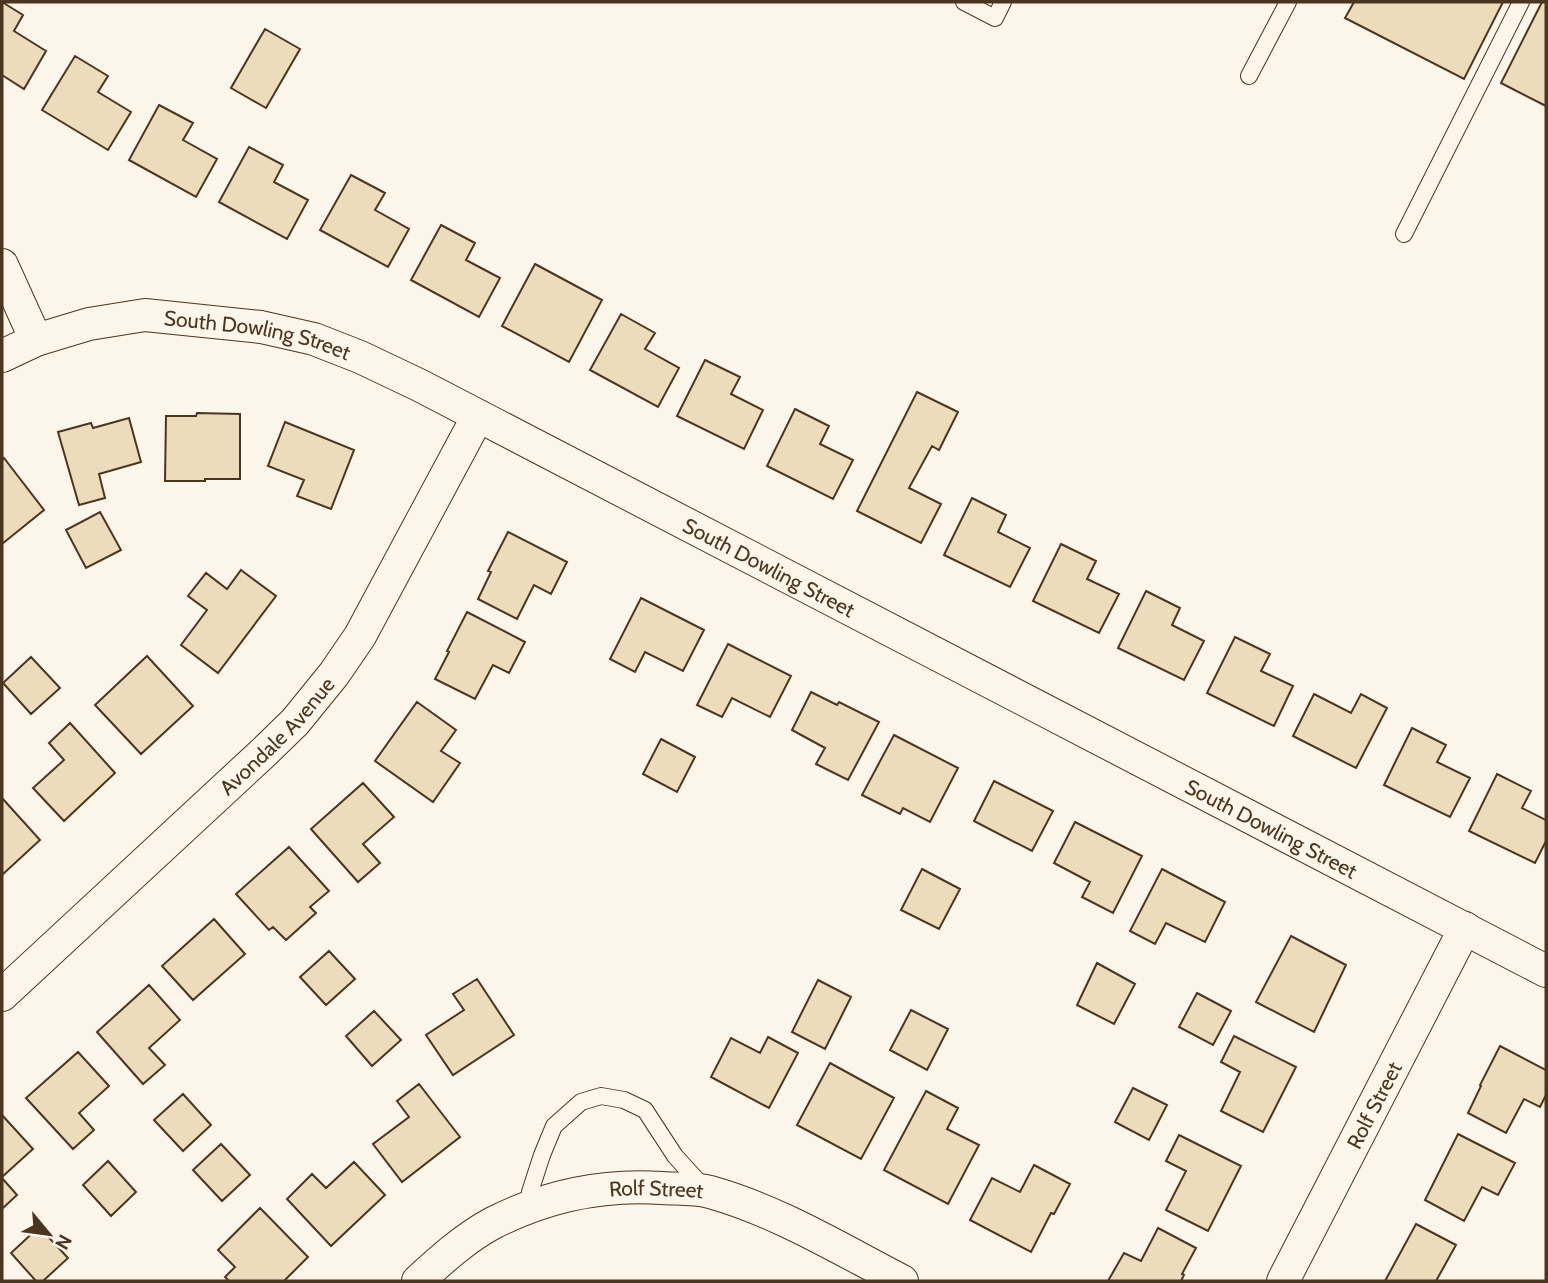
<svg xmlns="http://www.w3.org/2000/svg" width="1548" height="1283" font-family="Cabin,sans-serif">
  <rect width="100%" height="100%" fill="#fbf6e9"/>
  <!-- building -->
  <path fill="#ecdcbc" stroke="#4a3520" stroke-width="2" d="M2,2L23,15L14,31L46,51L24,89L2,75Z
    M1354,2H1503L1464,79L1345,18Z
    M1542,2H1546V106L1501,83Z
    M265,29L300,49L266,108L231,88Z
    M75,56L108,76L98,92L131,112L108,150L42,110Z
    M159,105L193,123L183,140L217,159L196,197L129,160Z
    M249,147L283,165L274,182L308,200L287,239L219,202Z
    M351,175L385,193L375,210L409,229L388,267L320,230Z
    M441,225L475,243L466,260L500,278L479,317L411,280Z
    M535,264L602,300L569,362L502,326Z
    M621,314L655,333L645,349L679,368L658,407L590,370Z
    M705,360L740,377L731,394L763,410L744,449L677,416Z
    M917,392L958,412L939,450L932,446L909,488L941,504L921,543L857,511Z
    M795,409L829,426L820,444L853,460L833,499L767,466Z
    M197,413L240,414V479H205V481H165L166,416H196Z
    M129,418L141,462L99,474L105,498L79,505L58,432L91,423L93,428Z
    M285,422L354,450L331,509L297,496L304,480L268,466Z
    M4,458L44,510L2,544V460Z
    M972,498L1006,515L998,532L1030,548L1010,587L944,555Z
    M100,512L121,550L86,568L66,530Z
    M508,532L567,562L551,594L534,585L517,619L478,599L491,572L488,571Z
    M1061,544L1096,561L1087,579L1119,594L1099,633L1033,601Z
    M241,570L276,596L218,673L181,645L207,610L188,596L206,573L227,589Z
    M1146,591L1180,608L1172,625L1204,641L1184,680L1118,648Z
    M641,598L704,630L683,671L645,652L635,672L610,659Z
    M467,612L525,642L509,673L493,665L475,699L435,679L449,652L447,651Z
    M1235,637L1270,654L1261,671L1293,686L1274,726L1207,693Z
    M728,644L791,676L770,717L732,698L722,717L697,705Z
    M147,656L193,706L141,754L95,705Z
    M31,657L60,688L31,714L3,683Z
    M811,692L837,705L839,702L879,722L848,780L816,764L825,748L792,730Z
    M1314,694L1351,713L1361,694L1387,708L1356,768L1293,736Z
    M417,702L456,730L441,751L460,763L433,802L375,761Z
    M70,723L115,773L64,821L33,788L64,760L49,743Z
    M1412,728L1446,745L1437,762L1470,778L1450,817L1384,785Z
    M894,735L958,768L930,822L903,808L900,814L862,795Z
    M661,739L695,757L677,792L643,774Z
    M1497,774L1531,791L1522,808L1546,820V841L1535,863L1469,831Z
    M994,781L1053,811L1032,851L974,821Z
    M363,783L394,817L363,844L380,863L358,882L311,829Z
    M2,798L40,840L2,875Z
    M1075,822L1142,856L1113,913L1082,897L1090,882L1054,863Z
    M289,847L329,891L310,907L316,913L286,940L273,927L269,930L236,894Z
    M922,869L960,889L939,929L901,910Z
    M1162,869L1225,902L1205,942L1166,923L1155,944L1130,931Z
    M214,919L245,954L193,1000L162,966Z
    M1291,936L1346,965L1314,1032L1256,1002Z
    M329,951L355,979L326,1005L300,977Z
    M1097,963L1135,984L1114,1024L1077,1005Z
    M477,979L514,1035L453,1075L426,1035L464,1010L453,994Z
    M818,980L851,997L825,1049L792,1032Z
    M149,985L180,1020L149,1048L165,1065L143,1084L97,1032Z
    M1197,993L1231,1011L1213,1045L1179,1027Z
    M911,1010L948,1029L927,1070L890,1050Z
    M374,1011L401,1040L372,1066L346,1036Z
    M1234,1036L1296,1067L1263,1132L1221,1111L1240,1072L1221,1062Z
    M768,1037L798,1053L769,1108L711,1077L731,1038L760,1053Z
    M1500,1046L1546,1070V1095L1540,1107L1524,1099L1506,1133L1468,1113L1481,1086L1480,1085Z
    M78,1052L109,1086L79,1113L94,1130L73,1149L26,1098Z
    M830,1063L894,1098L861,1159L797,1125Z
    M419,1084L460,1137L402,1182L373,1144L409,1117L397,1101Z
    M1133,1088L1167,1105L1149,1140L1115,1122Z
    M926,1091L958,1108L947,1129L979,1145L948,1204L884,1170Z
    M183,1094L211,1125L183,1151L154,1120Z
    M2,1115L33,1149L2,1177Z
    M1458,1134L1515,1163L1498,1195L1482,1187L1464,1221L1425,1200Z
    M1179,1135L1241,1166L1208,1231L1166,1210L1186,1171L1166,1161Z
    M221,1144L250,1175L222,1201L193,1170Z
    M108,1161L136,1192L111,1216L83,1185Z
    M354,1162L385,1195L331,1246L287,1199L312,1174L326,1188Z
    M1034,1165L1070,1184L1054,1214L1051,1213L1031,1252L970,1220L992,1178L1020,1192Z
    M2,1178L17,1195L2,1209Z
    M260,1208L308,1257L284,1281H229L225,1277L235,1267L218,1250Z
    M1416,1224L1456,1245L1436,1281H1385Z
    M39,1227L68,1258L43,1281H36L11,1253Z
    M1158,1228L1196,1248L1182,1274L1184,1275L1181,1281H1108L1124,1253L1141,1261Z"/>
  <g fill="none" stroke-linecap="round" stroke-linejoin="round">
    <!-- lane casing -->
    <g stroke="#4a3520" stroke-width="18">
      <path id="lane" d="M964,2L995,18L1003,2
        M1249,76L1288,2
        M1404,234L1521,2
        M529,1207L530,1192L542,1155L554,1126L581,1102L601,1096L624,1100L645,1110L675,1156L705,1189"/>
    </g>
    <!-- street casing -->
    <g stroke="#4a3520" stroke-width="34">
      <g id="street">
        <path d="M2,265L36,340"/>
        <path id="s1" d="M2,356L36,340L89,324L145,315L261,327L314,339L360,357L419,385L1546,971"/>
        <path id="s2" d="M2,995L262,754L295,722L334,674L360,636L478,416"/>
        <path id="s3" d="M418,1281C441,1260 465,1238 493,1223C546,1196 603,1184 662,1188C678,1189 695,1188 710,1192C778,1211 840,1249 902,1281"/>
        <path id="s4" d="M1283,1281L1465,928"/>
      </g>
    </g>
    <!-- lane -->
    <use href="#lane" stroke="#fbf6e9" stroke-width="16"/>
    <!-- street -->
    <use href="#street" stroke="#fbf6e9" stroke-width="32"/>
  </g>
  <g text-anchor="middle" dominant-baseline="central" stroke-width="5" stroke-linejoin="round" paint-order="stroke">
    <!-- street labels -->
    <g font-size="21" fill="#4a3520" stroke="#fbf6e9">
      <text stroke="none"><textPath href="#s1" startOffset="264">South Dowling Street</textPath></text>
      <text stroke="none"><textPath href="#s1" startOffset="830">South Dowling Street</textPath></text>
      <text stroke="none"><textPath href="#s2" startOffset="378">Avondale Avenue</textPath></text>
      <text stroke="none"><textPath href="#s1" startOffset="1396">South Dowling Street</textPath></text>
      <text stroke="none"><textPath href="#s4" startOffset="198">Rolf Street</textPath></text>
      <text stroke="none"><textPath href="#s3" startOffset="264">Rolf Street</textPath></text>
    </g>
  </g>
  <!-- border -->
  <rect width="1548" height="1283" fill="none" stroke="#4a3520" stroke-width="7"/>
  <!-- north arrow -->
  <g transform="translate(49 1234) rotate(119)" stroke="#fbf6e9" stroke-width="5" paint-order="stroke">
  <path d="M0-5L12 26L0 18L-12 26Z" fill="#4a3520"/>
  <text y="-10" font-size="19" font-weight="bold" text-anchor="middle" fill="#4a3520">N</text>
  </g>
</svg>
